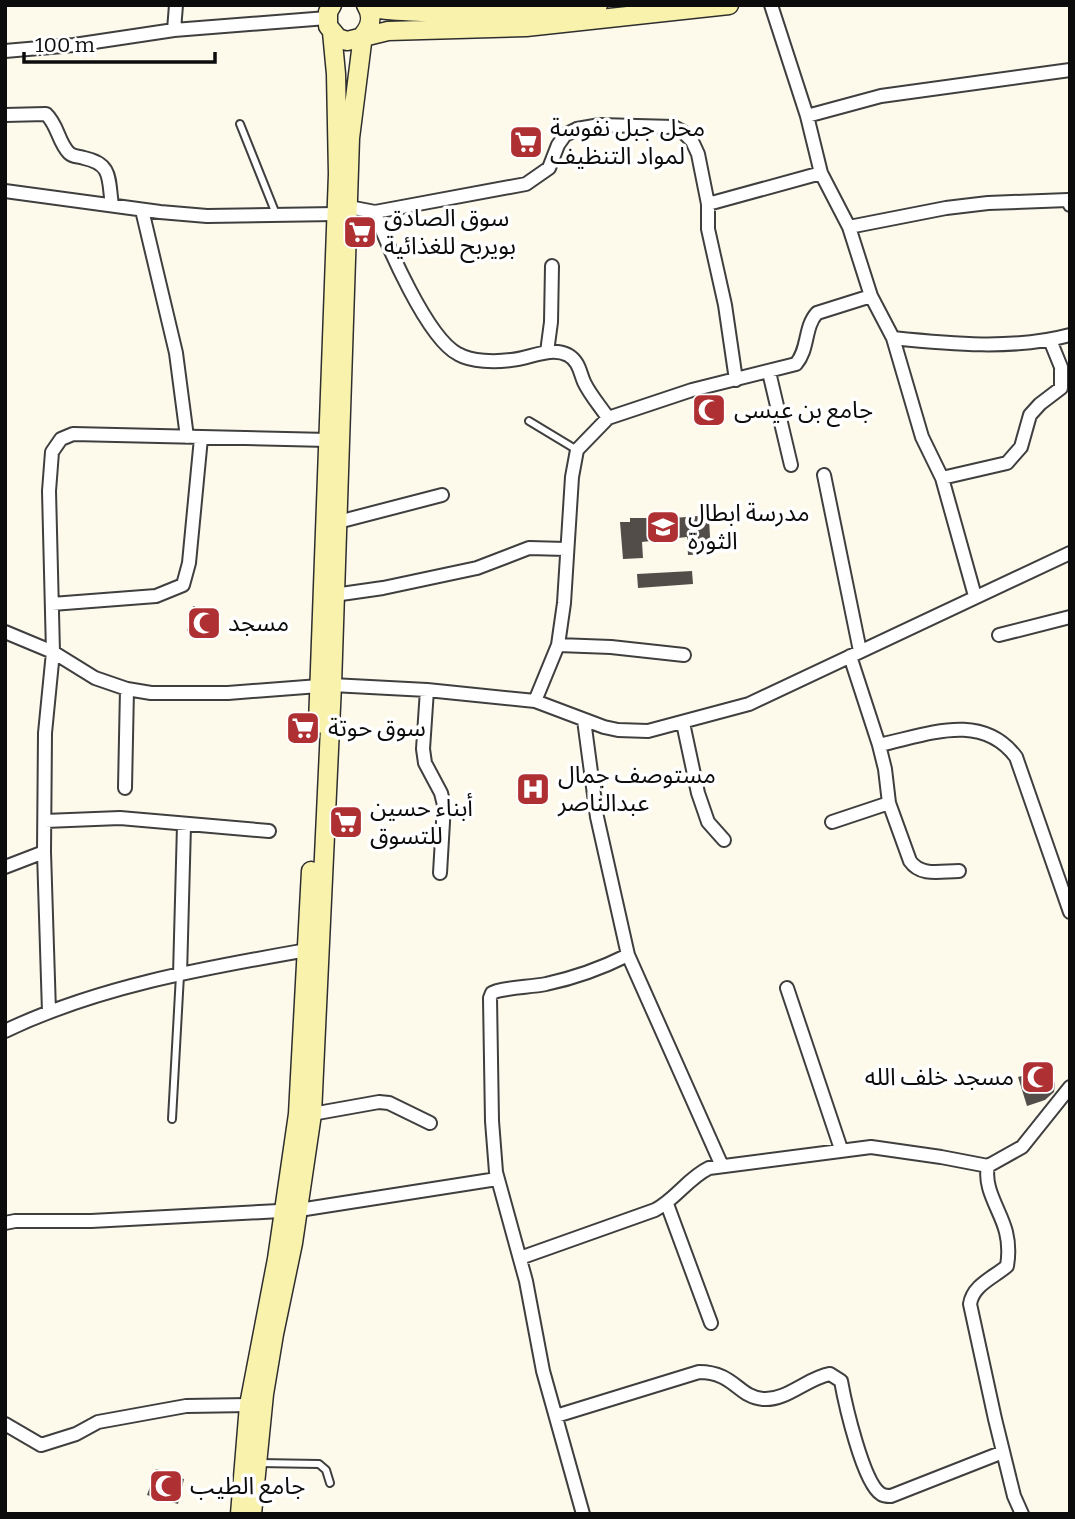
<svg xmlns="http://www.w3.org/2000/svg" width="1075" height="1519" font-family="Bitter,'Noto Sans Arabic',serif">
  <rect width="100%" height="100%" fill="#fdfaec"/>
  <!-- building -->
  <path fill="#534d49" d="M674,514V518L698,516V520L709,519L711,554L688,555L687,537L642,542L643,558L623,559L620,522H630V518H651L650,515Z
    M692,571L693,584L638,588L637,574Z
    M193,606L218,614L212,638L187,631Z
    M1050,1068L1055,1084L1054,1092L1045,1100L1027,1106L1018,1077Z
    M156,1469L184,1479L178,1504L147,1495Z"/>
  <g fill="none" stroke-linecap="round" stroke-linejoin="round">
    <!-- lane casing -->
    <g stroke="#3f3f3f" stroke-width="10">
      <path id="lane" d="M240,124L276,214
        M529,421L577,450
        M172,1119L180,975
        M259,1463L319,1464L326,1470L330,1483"/>
    </g>
    <!-- street casing -->
    <g stroke="#3f3f3f" stroke-width="16">
      <path id="street" d="M771,5L807,116L821,173L849,227L871,296L893,338L922,437L942,478L975,596
        M174,30L176,5
        M5,51L74,45L174,30L327,18
        M5,115L46,114C58,125 58,142 69,153C73,157 78,156 84,158C113,164 108,180 112,205
        M807,116L881,96L1070,70
        M5,191L160,212L207,216L336,214
        M708,204L821,173
        M349,207L375,212L526,184L549,168L558,145L565,135L577,129L600,125L674,127L683,132L692,141L698,154L708,204V229L725,305L736,380
        M142,210L176,353L187,437
        M375,212C387,245 427,338 458,354C472,362 495,362 511,360C529,359 550,346 568,355C579,361 580,373 584,382C590,395 601,407 608,418
        M849,227L946,208L988,203L1068,200L1070,205
        M893,338C950,344 1014,350 1070,335
        M547,352L551,322L552,266
        M769,372L791,465
        M824,475L860,651
        M942,478L1007,463L1021,447L1030,415L1040,404L1061,388V367L1050,340
        M338,522L442,495
        M334,595L383,588L477,568L529,548L566,549
        M52,604L156,596L183,585L189,563L201,438
        M5,632L53,652L95,678L127,689L151,693H228L332,685L427,690L535,701L604,727L618,730L648,731L749,704L1070,553
        M999,635L1070,617
        M558,645L611,647L684,655
        M850,656L879,745L885,769L889,803L910,861C921,877 941,871 959,871
        M427,690L423,749L425,763L441,793L444,805L440,873
        M535,701L558,645L564,603L572,477L577,450L608,418L692,390L796,364C809,349 804,327 817,313L871,296
        M584,720L597,817L628,955L722,1166
        M683,723L698,793L708,822L724,840
        M879,745C927,735 981,711 1016,757L1070,912
        M125,788L127,689
        M45,821L120,818L269,831
        M832,822L889,803
        M5,867L44,852
        M180,975L184,825
        M787,988L841,1149
        M49,1012L44,852L45,733L53,652L49,491L52,452L61,439L73,434L328,440
        M5,1031C99,986 205,968 307,950
        M312,1114L379,1102L389,1103L430,1123
        M667,1204L711,1323
        M5,1223L15,1221H91L299,1210L497,1179
        M520,1258L655,1210C676,1199 688,1178 709,1168L871,1147L941,1157L988,1166
        M556,1416L699,1372C734,1372 738,1397 763,1399C786,1401 807,1378 830,1374L841,1381C845,1403 863,1483 881,1494C884,1496 887,1496 891,1496L1003,1452
        M5,1424L41,1445L76,1434L98,1422L186,1406L249,1405
        M583,1514L543,1371L526,1281L496,1172L492,1121L490,998L492,993L497,991C513,987 530,987 546,984C574,978 602,968 628,955
        M1022,1514L1014,1496L995,1419L970,1304C973,1285 993,1278 1007,1266C1009,1254 1009,1244 1006,1232C1001,1211 983,1189 988,1166L1022,1147L1070,1087"/>
    </g>
    <!-- secondary casing -->
    <g stroke="#2e2e2e" stroke-width="21">
      <path id="secondary" d="M332,5L328,12V26L338,38L347,41L388,31L526,27L729,5
        M368,7C385,11 403,11 421,12C480,15 540,14 598,5
        M318,724L338,174L336,74L332,32
        M240,1514L249,1405L277,1259L298,1114L311,871
        M252,1514L264,1394L274,1334L293,1243L312,1114L332,685L350,138L363,35C371,26 373,16 366,5"/>
    </g>
    <!-- lane -->
    <use href="#lane" stroke="#fff" stroke-width="6"/>
    <!-- street -->
    <use href="#street" stroke="#fff" stroke-width="12"/>
    <!-- secondary -->
    <use href="#secondary" stroke="#f8f2ad" stroke-width="18"/>
  </g>
  <!-- icons -->
  <defs>
    <g id="supermarket-square" transform="scale(1.75)"><rect x="-9" y="-9" width="18" height="18" rx="4" fill="#af3033" stroke="#fff"/><path d="M-6-5.5h2.5l.6 2H6L4.5 2H-2.5L-4.4-4H-6ZM-1.5 3.2a1.3 1.3 0 1 0 .1 0ZM3 3.2a1.3 1.3 0 1 0 .1 0Z" fill="#fff"/></g>
    <g id="mosque-square" transform="scale(1.75)"><rect x="-9" y="-9" width="18" height="18" rx="4" fill="#af3033" stroke="#fff"/><path d="M3.5-4.9A6 6 0 1 0 3.5 4.9A5 5 0 1 1 3.5-4.9Z" fill="#fff"/></g>
    <g id="school-square" transform="scale(1.75)"><rect x="-9" y="-9" width="18" height="18" rx="4" fill="#af3033" stroke="#fff"/><path d="M0-5L7-2L0 1L-7-2ZM-4 1L0 2.5L4 1V4Q0 6-4 4Z" fill="#fff"/></g>
    <g id="hospital-square" transform="scale(1.75)"><rect x="-9" y="-9" width="18" height="18" rx="4" fill="#af3033" stroke="#fff"/><path d="M-5-5h3v3.5h4V-5h3V5h-3V1.5h-4V5h-3Z" fill="#fff"/></g>
  </defs>
  <g fill-rule="evenodd">
    <use href="#supermarket-square" x="526" y="142"/>
    <use href="#supermarket-square" x="360" y="232"/>
    <use href="#mosque-square" x="709" y="410"/>
    <use href="#school-square" x="663" y="527"/>
    <use href="#mosque-square" x="204" y="623"/>
    <use href="#supermarket-square" x="303" y="728"/>
    <use href="#hospital-square" x="533" y="789"/>
    <use href="#supermarket-square" x="346" y="822"/>
    <use href="#mosque-square" x="1038" y="1077"/>
    <use href="#mosque-square" x="166" y="1486"/>
  </g>
  <g text-anchor="middle" dominant-baseline="central" stroke-width="7" stroke-linejoin="round" paint-order="stroke">
    <!-- poi labels -->
    <g font-size="24" fill="#0c0c0c" stroke="#fff" text-anchor="start">
      <text x="550" y="128">محل جبل نفوسة<tspan x="550" dy="28">لمواد التنظيف</tspan></text>
      <text x="384" y="218">سوق الصادق<tspan x="384" dy="28">بويربح للغذائية</tspan></text>
      <text x="734" y="410">جامع بن عيسى</text>
      <text x="688" y="513">مدرسة ابطال<tspan x="688" dy="28">الثورة</tspan></text>
      <text x="228" y="623">مسجد</text>
      <text x="328" y="728">سوق حوتة</text>
      <text x="558" y="775">مستوصف جمال<tspan x="558" dy="28">عبدالناصر</tspan></text>
      <text x="370" y="808">أبناء حسين<tspan x="370" dy="28">للتسوق</tspan></text>
      <text x="1014" y="1077" text-anchor="end">مسجد خلف الله</text>
      <text x="190" y="1486">جامع الطيب</text>
    </g>
  </g>
  <!-- border -->
  <rect width="1075" height="1519" fill="none" stroke="#0c0c0c" stroke-width="14"/>
  <!-- scale -->
  <path d="M24 52v10h191v-10" fill="none" stroke="#0c0c0c" stroke-width="3.5"/>
  <text x="35" y="52" font-size="21" fill="#0c0c0c" stroke="#ffffff" stroke-width="5" paint-order="stroke">100 m</text>
</svg>
